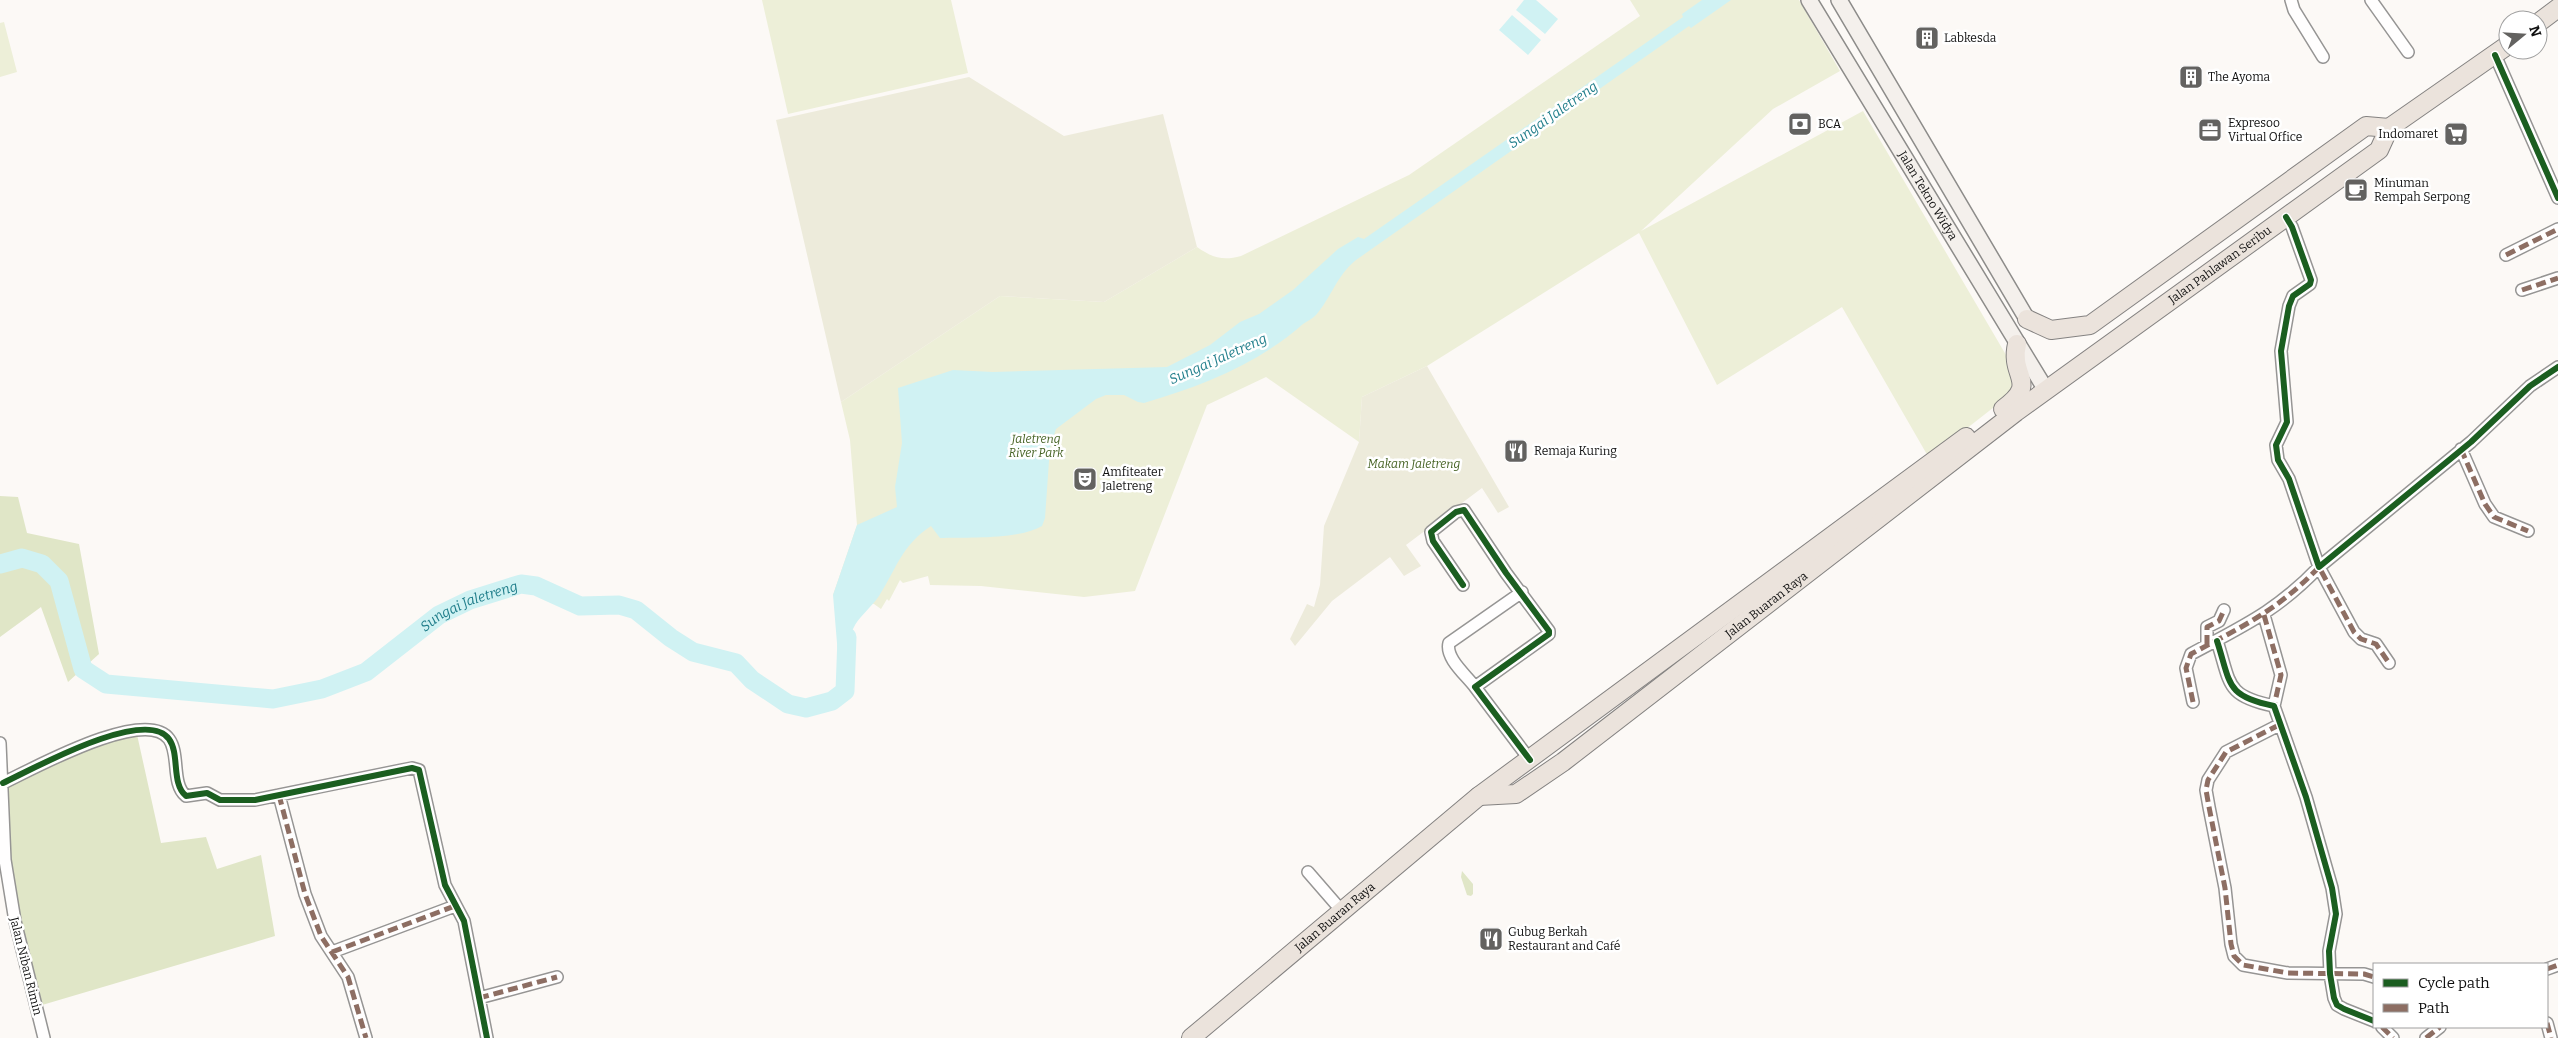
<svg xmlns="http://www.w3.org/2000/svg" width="2558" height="1038" font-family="Bitter,serif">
  <rect width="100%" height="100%" fill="#fcf9f6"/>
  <!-- green -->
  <path fill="#edefd8" d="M762,0H951L968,73L788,114Z
    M1630,0H1799L1840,71L1773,109L1641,231L1863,111L2016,372L2012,393L1929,458L1842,307L1717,385L1639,233L1427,366L1362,397L1359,442L1266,377L1207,405L1135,591L1084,597L981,586L930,585L928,576L903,583L900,580L889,601L887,599L881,609L874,604L833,595L857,525L850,440L841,402L1000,296L1104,302L1197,247C1213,258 1223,261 1241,256L1409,175L1640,16Z
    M4,22L17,72L0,77V23Z"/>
  <!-- forest -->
  <path fill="#e0e6c7" d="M0,496L18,497L27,533L79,544L99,654L68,682L41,607L0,637Z
    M136,730L161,843L206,837L217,869L261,855L275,936L32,1008L12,908L4,784Z
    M1462,871L1473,884V894L1471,896L1467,895L1461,877Z"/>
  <!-- cemetery -->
  <path fill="#edebdb" d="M969,77L1064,136L1163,114L1197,247L1104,302L1000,296L841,402L776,120Z
    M1427,366L1509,507L1498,513L1482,488L1406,545L1421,566L1404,576L1390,557L1332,601L1295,646L1290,639L1307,604L1314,607L1320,585L1324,526L1359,442L1362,397Z"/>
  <!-- water -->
  <path fill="#d0f2f3" d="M1524,0H1536L1558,19L1545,34L1516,10Z
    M1702,0H1731L1691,28L1689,26L1356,260C1337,275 1331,298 1316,315C1312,319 1307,321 1303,324C1258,364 1202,386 1144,403L1138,402L1124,395H1106L1096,399L1056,429L1050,447L1045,518L1042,526C1018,540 968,537 940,538L931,526C901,546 897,568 879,596C872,607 858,617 853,629C849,638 852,654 851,664L838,655L833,595L857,525L897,507L895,487L902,443L898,388L953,370L993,372L1167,367L1210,345L1240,322L1259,314L1293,290L1338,249L1358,237L1364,239L1683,17L1682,14Z
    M1512,15L1541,40L1528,55L1499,30Z"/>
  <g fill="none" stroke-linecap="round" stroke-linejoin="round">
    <!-- river -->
    <path stroke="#d0f2f3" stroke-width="19" id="s1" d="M0,564L22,558L42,564L59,581L83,669L106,684L273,699L322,689L366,672L439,615L470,600L521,584L536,586L580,606L619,605L636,610L671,638L693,652L736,663L752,680L788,704L806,708L832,701L845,691L847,637"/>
    <!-- street casing -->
    <g stroke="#969594" stroke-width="14">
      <path id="street" d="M2291,0L2294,10L2323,57
        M2371,0L2408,52
        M2495,55L2558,198
        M2286,217L2292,227L2311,280L2310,284L2293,296L2289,306L2281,351L2287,422L2276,445L2278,460L2289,479L2319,567L2471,442L2530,386L2558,367
        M2506,255L2558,229
        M2522,290L2558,278
        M2461,449L2485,504L2494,517L2528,531
        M1463,585L1433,541L1431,532L1456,512L1464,510L1506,573L1549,631V634L1475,687L1530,760
        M2264,615L2281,675L2274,706
        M2217,641C2231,684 2225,696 2274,706L2306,797L2332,888L2336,914L2329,951L2330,974L2334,998L2337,1005L2344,1009L2374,1021
        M2207,645V627L2219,621L2224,610
        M1475,687C1466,675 1445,658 1449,643L1522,592
        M2193,702L2186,668L2191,654C2243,626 2277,611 2319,567L2354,632L2361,639L2376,644L2389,663
        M2279,725L2226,752L2208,780L2206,790L2209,807L2225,888L2231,944L2234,956L2243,965L2288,973L2364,974L2374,977
        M0,743L5,860L15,921L44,1038
        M3,783C31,770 145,706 169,739C180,754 171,784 186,796L207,793L220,800H255L412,768L419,770L445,885L464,921L487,1038
        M279,795L305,894L321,936L348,977L366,1038
        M1308,872L1341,910
        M332,952L455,906
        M2547,969L2558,965
        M479,998L557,977
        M2547,1023L2551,1038
        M2382,1027L2393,1038
        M2426,1038L2440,1027"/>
    </g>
    <!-- secondary casing -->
    <g stroke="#8d8c8a" stroke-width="18">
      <g id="secondary">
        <path id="s2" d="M1809,0L2046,390"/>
        <path d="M1839,0L2027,319"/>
      </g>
    </g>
    <!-- primary casing -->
    <g stroke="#848281" stroke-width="20">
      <g id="primary">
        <path d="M2538,23L2558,8"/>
        <path d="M2027,319L2051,330L2090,325L2366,126L2389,128"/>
        <path d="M2003,409C2040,382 2009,378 2017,344"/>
        <path id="s3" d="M1479,796L1516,794L1563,762L2016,412L2379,150L2389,128L2508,45"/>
        <path id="s4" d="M1191,1038L1479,796L1966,437"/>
      </g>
    </g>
    <!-- street -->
    <use href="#street" stroke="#fffefe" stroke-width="11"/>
    <!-- secondary -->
    <use href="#secondary" stroke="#f4f0ec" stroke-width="15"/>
    <!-- primary -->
    <use href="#primary" stroke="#ebe3dc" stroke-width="18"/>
    <!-- quiet -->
    <path stroke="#8d6e63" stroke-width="5" stroke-dasharray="10 5" stroke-linecap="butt" d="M2506,255L2558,229
      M2522,290L2558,278
      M2461,449L2485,504L2494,517L2528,531
      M2264,615L2281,675L2274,706
      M2207,645V627L2219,621L2224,610
      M2193,702L2186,668L2191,654C2243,626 2277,611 2319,567L2354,632L2361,639L2376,644L2389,663
      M2279,725L2226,752L2208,780L2206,790L2209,807L2225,888L2231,944L2234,956L2243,965L2288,973L2364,974L2374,977
      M279,795L305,894L321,936L348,977L366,1038
      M332,952L455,906
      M2547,969L2558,965
      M479,998L557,977
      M2547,1023L2551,1038
      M2382,1027L2393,1038
      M2426,1038L2440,1027"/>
    <!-- cycleway casing -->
    <g stroke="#fff" stroke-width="9">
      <path id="cycleway" d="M2495,55L2558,198
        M2286,217L2292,227L2311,280L2310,284L2293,296L2289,306L2281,351L2287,422L2276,445L2278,460L2289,479L2319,567L2471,442L2530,386L2558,367
        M1463,585L1433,541L1431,532L1456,512L1464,510L1506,573L1549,631V634L1475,687L1530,760
        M2217,641C2231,684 2225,696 2274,706L2306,797L2332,888L2336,914L2329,951L2330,974L2334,998L2337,1005L2344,1009L2374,1021
        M3,783C31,770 145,706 169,739C180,754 171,784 186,796L207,793L220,800H255L412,768L419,770L445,885L464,921L487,1038"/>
    </g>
    <!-- cycleway -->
    <use href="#cycleway" stroke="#1b5e20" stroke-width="6"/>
  </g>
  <!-- icons -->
  <defs>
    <g id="building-square" transform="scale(1.25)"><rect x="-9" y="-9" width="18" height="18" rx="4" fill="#636260" stroke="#fff"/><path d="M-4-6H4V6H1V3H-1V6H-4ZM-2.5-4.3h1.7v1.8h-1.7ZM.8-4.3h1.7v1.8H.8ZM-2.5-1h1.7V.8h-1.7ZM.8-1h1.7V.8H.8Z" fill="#fff"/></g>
    <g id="bank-square" transform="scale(1.25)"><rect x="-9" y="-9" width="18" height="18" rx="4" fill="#636260" stroke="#fff"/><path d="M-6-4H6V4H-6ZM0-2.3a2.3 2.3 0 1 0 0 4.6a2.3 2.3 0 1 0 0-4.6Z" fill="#fff"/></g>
    <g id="office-square" transform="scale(1.25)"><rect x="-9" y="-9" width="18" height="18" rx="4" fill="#636260" stroke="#fff"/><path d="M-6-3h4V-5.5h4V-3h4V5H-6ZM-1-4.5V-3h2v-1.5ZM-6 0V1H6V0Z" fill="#fff"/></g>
    <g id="supermarket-square" transform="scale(1.25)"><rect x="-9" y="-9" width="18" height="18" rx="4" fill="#636260" stroke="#fff"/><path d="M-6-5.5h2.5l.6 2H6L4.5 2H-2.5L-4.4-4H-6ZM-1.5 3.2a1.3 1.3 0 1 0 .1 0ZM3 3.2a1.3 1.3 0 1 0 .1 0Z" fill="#fff"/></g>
    <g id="cafe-square" transform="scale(1.25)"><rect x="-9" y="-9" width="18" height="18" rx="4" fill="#636260" stroke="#fff"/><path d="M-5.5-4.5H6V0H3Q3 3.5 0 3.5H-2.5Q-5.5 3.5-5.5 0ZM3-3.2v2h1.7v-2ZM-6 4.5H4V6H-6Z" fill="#fff"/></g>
    <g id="restaurant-square" transform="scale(1.25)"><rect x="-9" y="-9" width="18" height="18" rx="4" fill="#636260" stroke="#fff"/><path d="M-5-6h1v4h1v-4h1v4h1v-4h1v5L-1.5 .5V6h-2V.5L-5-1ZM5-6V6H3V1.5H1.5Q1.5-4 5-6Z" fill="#fff"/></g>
    <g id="theatre-square" transform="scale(1.25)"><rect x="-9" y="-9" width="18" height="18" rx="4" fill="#636260" stroke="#fff"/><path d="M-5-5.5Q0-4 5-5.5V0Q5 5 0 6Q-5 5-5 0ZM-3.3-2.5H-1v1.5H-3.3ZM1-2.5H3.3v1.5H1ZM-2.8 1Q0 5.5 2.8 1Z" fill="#fff"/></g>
  </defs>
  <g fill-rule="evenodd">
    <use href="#building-square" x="1927" y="38"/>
    <use href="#building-square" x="2191" y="77"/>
    <use href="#bank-square" x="1800" y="124"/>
    <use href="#office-square" x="2210" y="130"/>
    <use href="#supermarket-square" x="2456" y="134"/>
    <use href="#cafe-square" x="2356" y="190"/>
    <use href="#restaurant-square" x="1516" y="451"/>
    <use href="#theatre-square" x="1085" y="479"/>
    <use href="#restaurant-square" x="1491" y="939"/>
  </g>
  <g text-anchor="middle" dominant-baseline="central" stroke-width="5" stroke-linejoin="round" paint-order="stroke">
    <!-- poi labels -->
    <g font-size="12" fill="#101010" stroke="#fff" text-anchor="start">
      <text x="1944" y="38">Labkesda</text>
      <text x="2208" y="77">The Ayoma</text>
      <text x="2228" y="123">Expresoo<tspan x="2228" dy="14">Virtual Office</tspan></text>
      <text x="1818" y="124">BCA</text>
      <text x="2438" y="134" text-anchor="end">Indomaret</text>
      <text x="2374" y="183">Minuman<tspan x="2374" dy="14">Rempah Serpong</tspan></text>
      <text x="1534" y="451">Remaja Kuring</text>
      <text x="1102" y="472">Amfiteater<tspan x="1102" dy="14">Jaletreng</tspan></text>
      <text x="1508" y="932">Gubug Berkah<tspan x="1508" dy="14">Restaurant and Café</tspan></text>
    </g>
    <!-- street labels -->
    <g font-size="12" fill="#101010" stroke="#fff">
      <text stroke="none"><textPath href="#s2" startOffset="229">Jalan Tekno Widya</textPath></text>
      <text stroke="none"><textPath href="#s3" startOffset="918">Jalan Pahlawan Seribu</textPath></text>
      <text stroke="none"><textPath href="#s3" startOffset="351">Jalan Buaran Raya</textPath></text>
      <text stroke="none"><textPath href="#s4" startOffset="188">Jalan Buaran Raya</textPath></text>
      <text transform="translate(26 966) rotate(76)">Jalan Niban Rimin</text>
    </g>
    <!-- park labels -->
    <g font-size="12" font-style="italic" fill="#466325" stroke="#fff">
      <text x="1036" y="439">Jaletreng<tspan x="1036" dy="14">River Park</tspan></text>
      <text x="1414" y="464">Makam Jaletreng</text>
    </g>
    <!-- water labels -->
    <g font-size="14" font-style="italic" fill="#217e8b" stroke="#fff">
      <text transform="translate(1553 115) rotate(-35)">Sungai Jaletreng</text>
      <text transform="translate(1218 359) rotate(-24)">Sungai Jaletreng</text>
      <text stroke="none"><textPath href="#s1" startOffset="575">Sungai Jaletreng</textPath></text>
    </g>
  </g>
  <!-- legend -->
  <rect x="2373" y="963" width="175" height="65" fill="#ffffff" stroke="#9f9f9f"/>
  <rect x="2383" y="979" width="25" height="8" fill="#1b5e20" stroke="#9f9f9f"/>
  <text x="2418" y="988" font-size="15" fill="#101010">Cycle path</text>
  <rect x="2383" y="1004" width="25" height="8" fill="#8d6e63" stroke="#9f9f9f"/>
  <text x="2418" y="1013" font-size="15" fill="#101010">Path</text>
  <!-- north arrow -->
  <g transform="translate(2523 35) rotate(72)"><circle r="24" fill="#ffffff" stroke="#9f9f9f"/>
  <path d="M0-4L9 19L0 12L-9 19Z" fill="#636260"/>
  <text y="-8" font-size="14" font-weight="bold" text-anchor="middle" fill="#101010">N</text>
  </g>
</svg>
